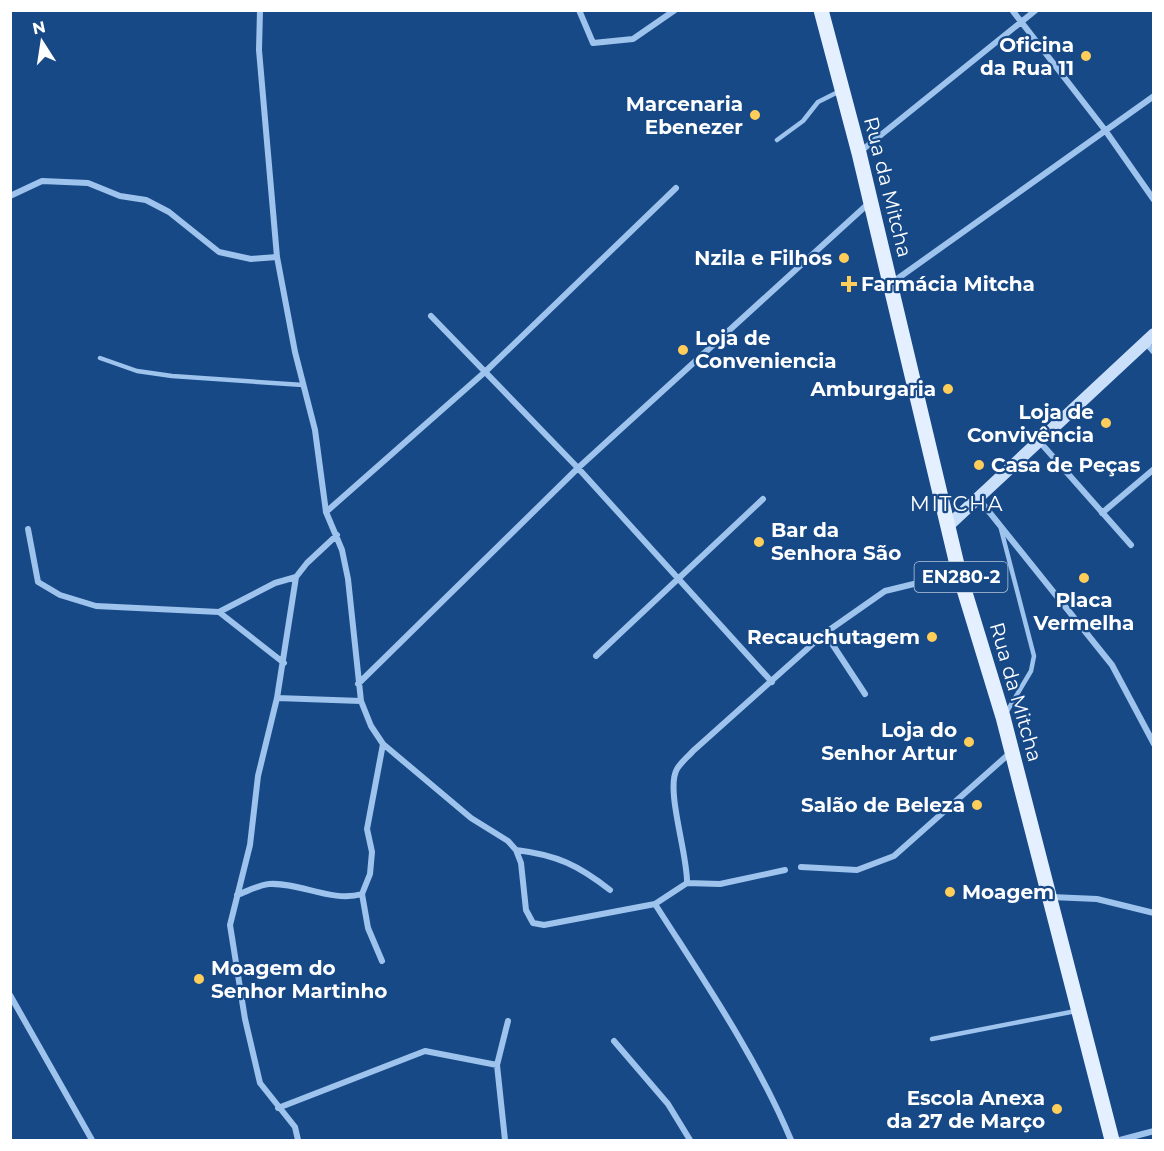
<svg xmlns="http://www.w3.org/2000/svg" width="1164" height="1151" font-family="Montserrat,sans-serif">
  <rect width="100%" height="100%" fill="#174987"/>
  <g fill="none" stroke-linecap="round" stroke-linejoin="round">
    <!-- service -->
    <path stroke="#9ec3ed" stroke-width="4.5" d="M777,140L803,121L818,102L840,91
      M100,358L137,371L172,376L303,385
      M1001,529L1034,656L1031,671L1006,713
      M932,1039L1076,1011"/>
    <!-- minor -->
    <path stroke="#9ec3ed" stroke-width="6" d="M260,10L259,50L277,257L295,352L315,430L326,512L342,550L348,579L361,701L371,726L383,744L471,818L508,841L516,850L521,863L526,910L533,923L544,925L655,904L687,883C688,855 665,789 677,769C681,762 688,757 693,751L825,633L885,591L959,573
      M579,10L593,43L633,39L675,10
      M1012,10L1105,130L1154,200
      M861,151L1036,10
      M10,196L42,181L88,183L120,196L146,200L169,212L219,252L251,259L277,257
      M890,284L1154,96
      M431,316L578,468L772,682
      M1145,342L1154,352
      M1039,441L1131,545
      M978,498L1112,665L1154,744
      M326,512L486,371L676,188
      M1102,513L1154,469
      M28,529L38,582L60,595L96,606L219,612L275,583L296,577
      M219,612L284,663
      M825,633L865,694
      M596,656L763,499
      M358,684L578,468L869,203
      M277,698L361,701
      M516,850C557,855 578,865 610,890
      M801,867L857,870L894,856L1010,753
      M687,883L720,884L785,870
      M362,894L368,928L382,961
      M237,895C246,892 258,885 269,884C300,882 332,903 362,894L370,874L372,852L367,829L383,744
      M1051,897L1097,899L1154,913
      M655,904C704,981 756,1056 791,1140
      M10,995L92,1140
      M614,1041L668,1104L690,1140
      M278,1108L425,1051L497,1065
      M298,1140L295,1127L260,1083L245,1019L230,925L250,845L258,776L277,698L296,577L307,563L337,535
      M505,1140L497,1065L508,1021
      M1120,1140L1154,1131"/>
    <!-- secondary -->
    <path stroke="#cadffa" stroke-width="12" d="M949,525L1154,334"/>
    <!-- primary -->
    <path stroke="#e4efff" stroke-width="15" d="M821,10L859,153L959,573L1003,717L1112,1140"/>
  </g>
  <!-- markers -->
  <g fill="#ffcd5a" stroke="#174987" stroke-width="2">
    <circle cx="1086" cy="56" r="6"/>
    <circle cx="755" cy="115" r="6"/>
    <circle cx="844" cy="258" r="6"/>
    <path d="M846 275h6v6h6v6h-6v6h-6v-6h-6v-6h6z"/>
    <circle cx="683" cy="350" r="6"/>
    <circle cx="948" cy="389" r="6"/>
    <circle cx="1106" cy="423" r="6"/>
    <circle cx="979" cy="465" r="6"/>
    <circle cx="759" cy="542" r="6"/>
    <circle cx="1084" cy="578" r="6"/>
    <circle cx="932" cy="637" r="6"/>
    <circle cx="969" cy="742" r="6"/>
    <circle cx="977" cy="805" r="6"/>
    <circle cx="950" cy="892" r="6"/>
    <circle cx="199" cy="979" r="6"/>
    <circle cx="1057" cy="1109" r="6"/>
  </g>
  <g text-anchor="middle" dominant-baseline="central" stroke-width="4.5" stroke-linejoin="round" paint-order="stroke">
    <!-- shield labels -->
    <rect fill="#174987" stroke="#b9c8db" stroke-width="1.5" x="914.5" y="562" width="93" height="30" rx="4.5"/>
    <g font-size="18" font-weight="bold" fill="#fff">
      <text x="961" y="577">EN280-2</text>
    </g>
    <!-- poi labels -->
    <g font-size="20" font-weight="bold" fill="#fff" stroke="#174987" text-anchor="end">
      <text x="1074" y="45">Oficina<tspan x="1074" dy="23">da Rua 11</tspan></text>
      <text x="743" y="104">Marcenaria<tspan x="743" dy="23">Ebenezer</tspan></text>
      <text x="832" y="258">Nzila e Filhos</text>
      <text x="861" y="284" text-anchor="start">Farmácia Mitcha</text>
      <text x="695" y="338" text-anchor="start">Loja de<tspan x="695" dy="23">Conveniencia</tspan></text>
      <text x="936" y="389">Amburgaria</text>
      <text x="1094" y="412">Loja de<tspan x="1094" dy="23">Convivência</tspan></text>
      <text x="991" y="465" text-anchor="start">Casa de Peças</text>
      <text x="771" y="530" text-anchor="start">Bar da<tspan x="771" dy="23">Senhora São</tspan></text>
      <text x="1084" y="600" text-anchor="middle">Placa<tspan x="1084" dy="23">Vermelha</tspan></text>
      <text x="920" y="637">Recauchutagem</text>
      <text x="957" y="730">Loja do<tspan x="957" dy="23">Senhor Artur</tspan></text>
      <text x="965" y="805">Salão de Beleza</text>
      <text x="962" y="892" text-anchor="start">Moagem</text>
      <text x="211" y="968" text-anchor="start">Moagem do<tspan x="211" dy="23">Senhor Martinho</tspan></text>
      <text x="1045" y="1098">Escola Anexa<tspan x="1045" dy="23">da 27 de Março</tspan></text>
    </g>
    <!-- street labels -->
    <g font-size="20" fill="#fff" stroke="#174987">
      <text transform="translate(888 187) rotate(76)">Rua da Mitcha</text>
      <text transform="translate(1016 692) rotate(74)">Rua da Mitcha</text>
    </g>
    <!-- neighbourhood labels -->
    <g font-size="21" letter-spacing="1.5" fill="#fff" stroke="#174987">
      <text x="957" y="503">MITCHA</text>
    </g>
  </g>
  <!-- border -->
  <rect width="1164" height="1151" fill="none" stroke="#ffffff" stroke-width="24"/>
  <!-- north arrow -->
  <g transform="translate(42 42) rotate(348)" stroke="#174987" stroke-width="4.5" paint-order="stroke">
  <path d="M0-4.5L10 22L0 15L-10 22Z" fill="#ffffff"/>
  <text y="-9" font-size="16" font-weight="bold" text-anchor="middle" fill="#ffffff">N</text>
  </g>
</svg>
